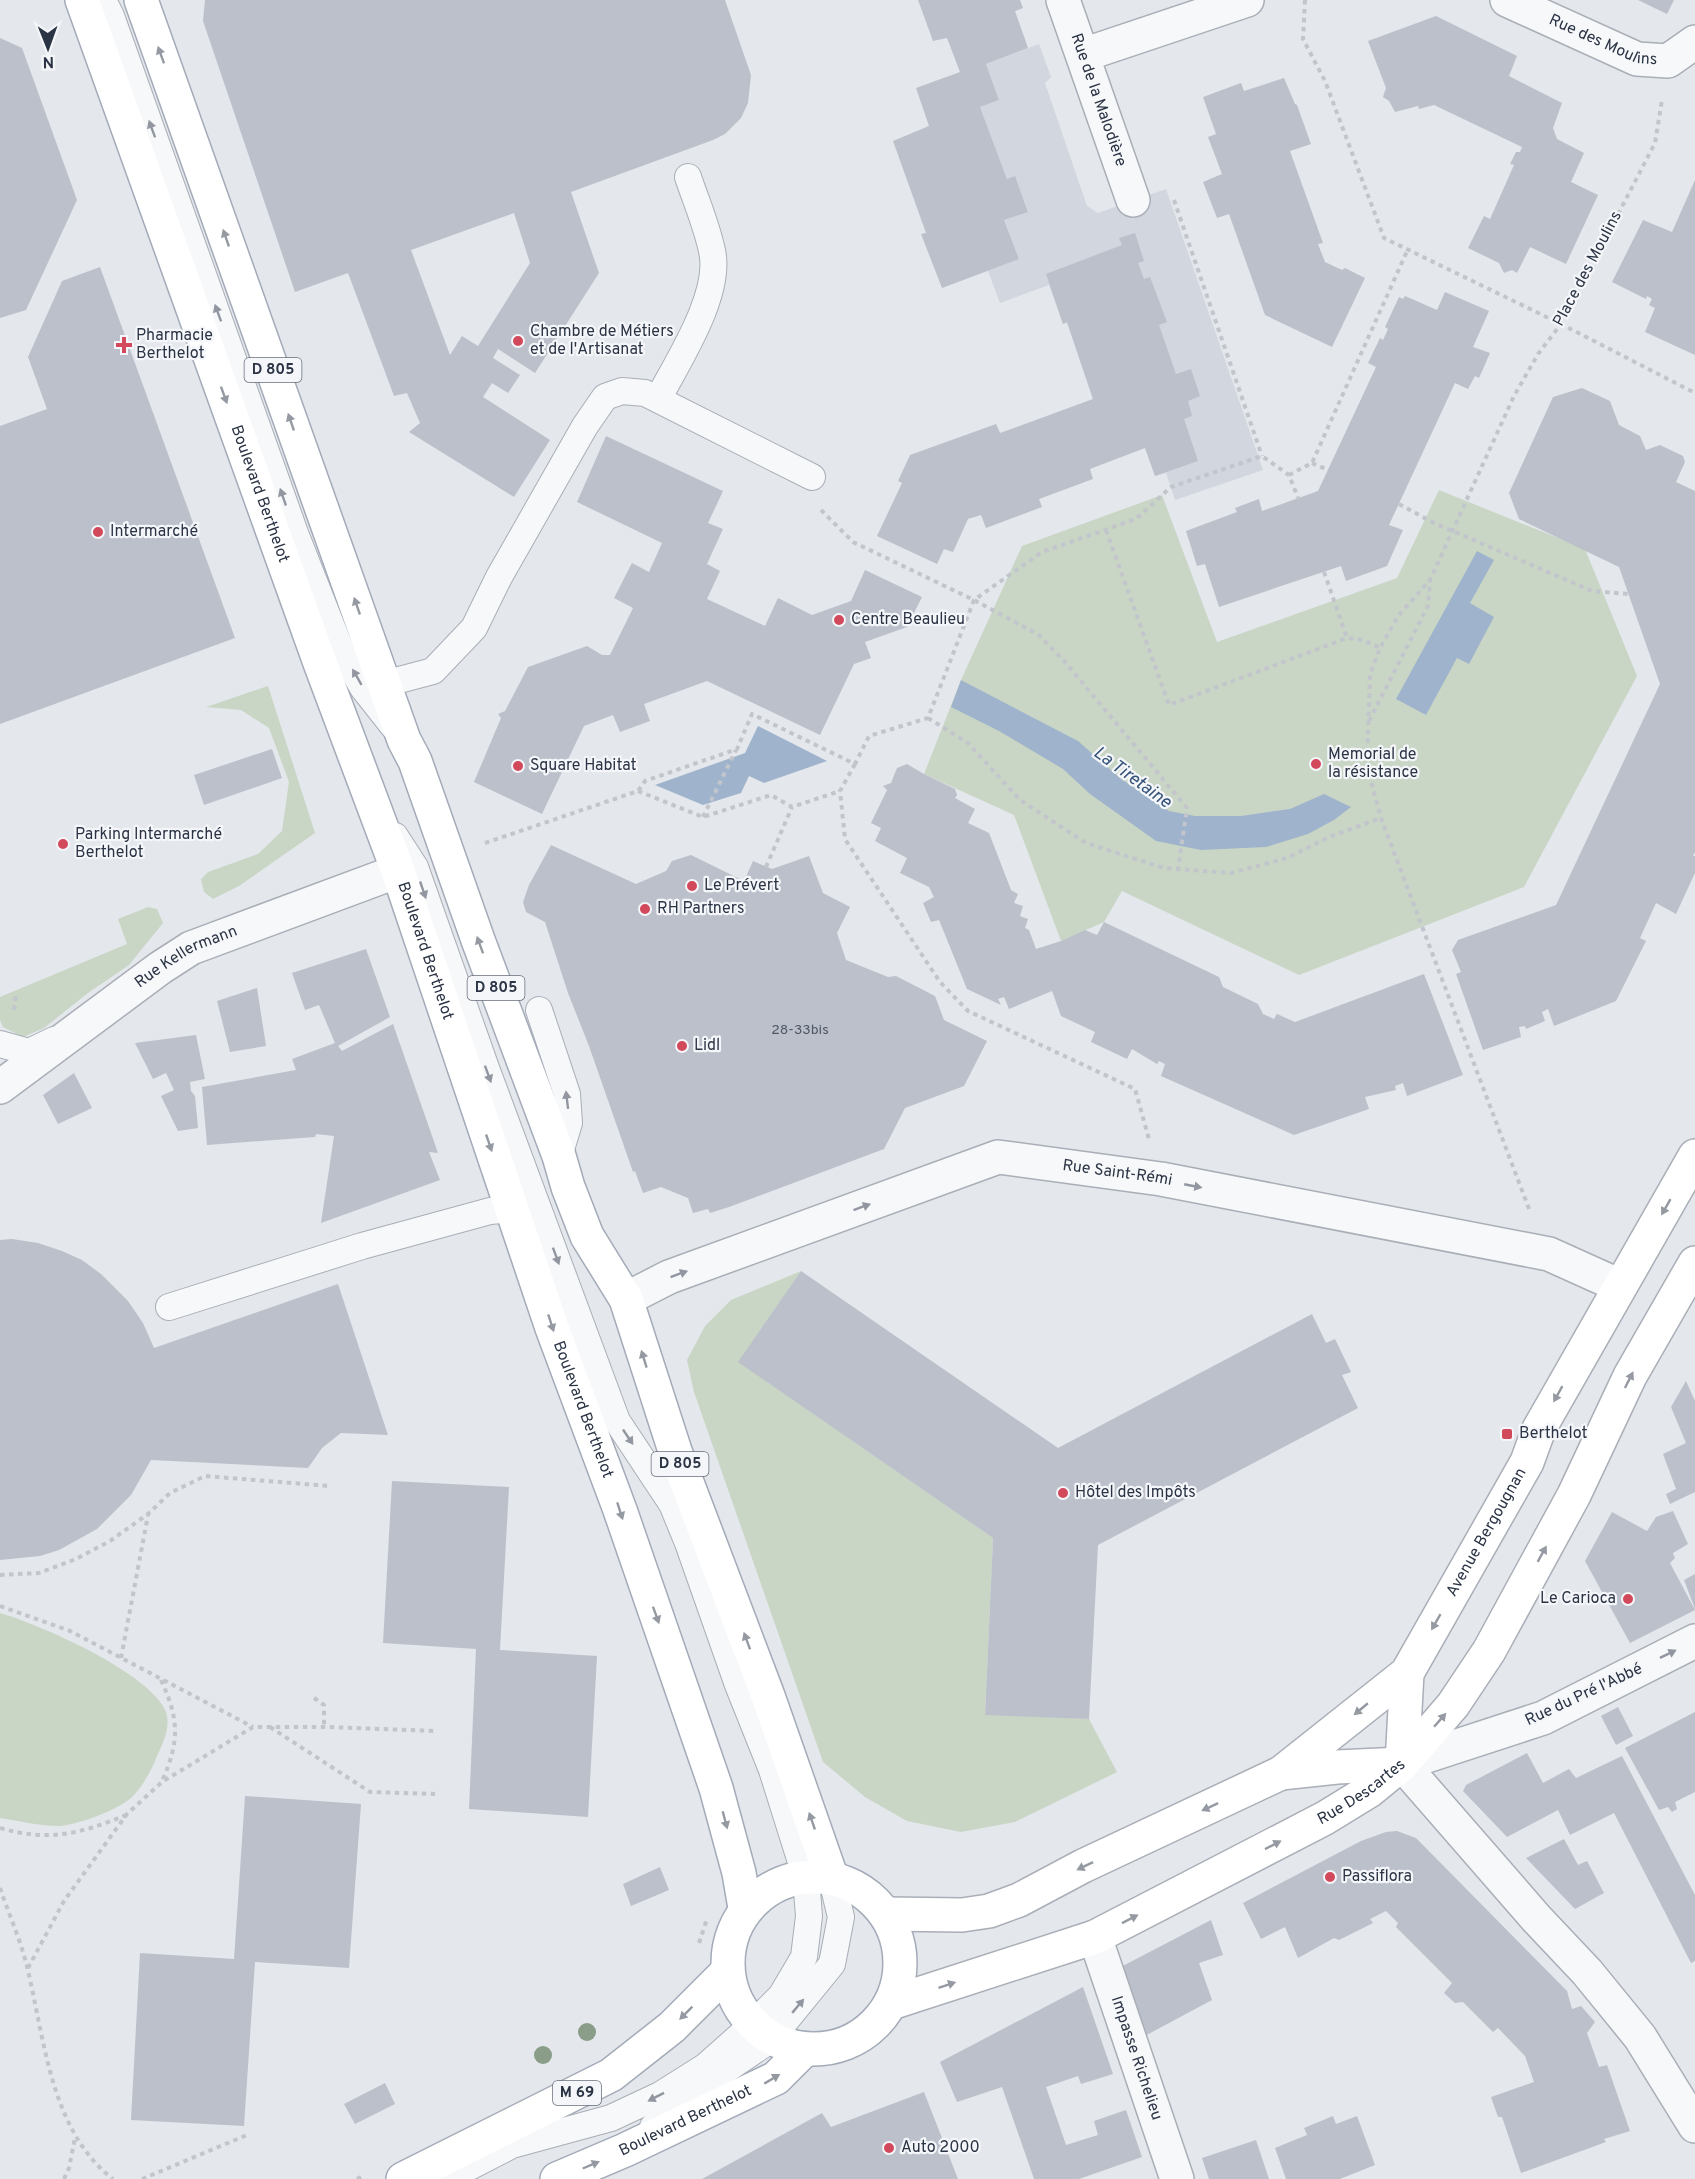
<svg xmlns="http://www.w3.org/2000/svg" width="1695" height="2179" font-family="Overpass,sans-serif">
  <rect width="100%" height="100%" fill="#e4e7ec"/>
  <!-- built -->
  <path fill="#d2d6de" d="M1039,44L1051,77L1045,83L1087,206L1098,213L1166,189L1263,470L1175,500L1166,473L1155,476L1125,389L1093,399L1067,323L1063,324L1049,285L1000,303L988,271L1019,259L1004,220L1028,211L1015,177L1007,179L980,107L999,100L986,64Z"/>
  <!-- green -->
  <path fill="#c9d6c5" d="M1439,490L1585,549L1637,676L1524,887L1299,975L1122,891L1104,922L1061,941L1014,815L924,774L961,680L1022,546L1162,495L1217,642L1397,578Z
    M268,686L315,833L239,886L213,899L204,892L201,879L208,872L258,854L282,831L289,782L269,728L241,710L206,707Z
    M148,907L157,909L163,923L129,965L88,993L44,1028L23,1037L3,1027L0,1020V997L127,944L118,919Z
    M801,1271L739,1362L993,1538L985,1714L1089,1719L1117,1772L1015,1822L961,1832L907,1821L865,1797L823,1762L694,1392L687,1360L705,1326L731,1300Z
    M0,1613C39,1624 151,1673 166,1712C171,1727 163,1743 157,1756C152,1769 144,1784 134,1795C122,1809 77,1825 59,1826C40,1826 19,1821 0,1818Z"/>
  <!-- water -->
  <path fill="#9fb4cc" d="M1477,551L1494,560L1470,603L1494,617L1469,664L1457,658L1426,715L1396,699Z
    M961,680L1078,741L1121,779L1169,811L1195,816H1241L1290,809L1324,794L1351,807L1334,820L1308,834L1266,847L1201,850L1156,841L1090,794L1063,769L999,731L951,707Z
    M758,726L827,761L764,783L749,776L741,793L703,805L655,785L745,753Z"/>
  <!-- building -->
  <path fill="#bbc0ca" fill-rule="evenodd" d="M205,0H725L751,75L748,103L741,118L725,134L713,140L571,192L599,273L535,373L498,349L493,358L520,375L508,393L492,383L483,397L550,440L514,497L409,432L420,423L407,393L394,396L348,273L295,292L203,21ZM514,213L530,263L478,346L462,336L450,355L411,250Z
    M918,0H1020L1023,8L1015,11L1028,48L986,64L999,100L980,107L1007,179L1015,176L1028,212L1004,220L1019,259L942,288L921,234L926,233L893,141L929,126L916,88L960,72L947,38L933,41Z
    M1638,0H1674L1667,14Z
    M1436,16L1517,56L1509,76L1562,103L1553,128L1557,139L1584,153L1571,182L1598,195L1566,264L1530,247L1517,273L1512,270L1504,273L1499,263L1468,248L1484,216L1490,219L1514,165L1510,164L1516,152H1520L1522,147L1434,105L1419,109L1418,106L1395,112L1389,101L1383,97L1386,88L1368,41Z
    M0,38L22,48L77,200L26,310L0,318Z
    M1284,78L1295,104L1297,105L1311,144L1290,151L1323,243L1318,244L1325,262L1342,270L1345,268L1365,278L1332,347L1265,315L1229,214L1217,218L1203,182L1222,174L1208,137L1216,134L1203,97L1241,83L1244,91Z
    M1695,180V355L1645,332L1655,308L1649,305L1652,299L1647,296L1646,299L1612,282L1643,220L1672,232Z
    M1135,233L1144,261L1138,263L1144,279L1150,277L1167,322L1159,325L1176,374L1191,369L1200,396L1188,401L1192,416L1184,419L1198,461L1155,476L1145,448L1090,469L1093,479L1039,499L1042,507L986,528L981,515L968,519L953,552L944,549L937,564L877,536L902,483L898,481L910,455L996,424L1000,433L1093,399L1067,322L1063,324L1046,274L1122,245L1119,238Z
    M100,267L235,638L0,724V426L47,409L28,357L62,281Z
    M1445,292L1489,311L1473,347L1490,353L1479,378L1475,376L1468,389L1455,383L1389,525L1403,530L1387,566L1346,581L1341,566L1219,607L1205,564L1197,566L1186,531L1237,512L1235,508L1259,499L1262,511L1318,491L1376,367L1368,363L1380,338L1383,340L1388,329L1385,327L1399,297L1403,299L1405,296L1437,310Z
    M1582,388L1610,401L1619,425L1640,436L1646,450L1660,445L1683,456L1685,462L1676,482L1695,491V852L1693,856H1695V873L1676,914L1656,903L1640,938L1646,941L1616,1001L1554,1026L1548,1009L1542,1012L1545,1021L1526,1029L1525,1026L1519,1027L1521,1037L1483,1050L1456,974L1461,972L1452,950L1458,940L1556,905L1660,684L1619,567L1519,519L1509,493L1553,397Z
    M606,436L723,491L708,523L723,529L707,564L720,571L707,599L765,626L778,598L812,615L851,601L865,570L922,597L907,627L865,642L871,658L854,664L820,735L707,681L644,704L650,721L620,732L613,715L584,726L542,814L474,782L501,718L498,714L505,711L528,667L587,646L602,655H610L633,608L614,598L632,563L649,572L662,543L577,502Z
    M272,749L282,778L204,805L194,775Z
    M907,764L924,774L955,789L957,795L955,798L975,809L968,823L989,833L1011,890L1018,894L1014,903L1023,906L1020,916L1028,919L1025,928L1029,930L1036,949L1061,941L1085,930L1097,935L1104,922L1219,977L1223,987L1258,1004L1263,1014L1274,1019L1277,1014L1295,1022L1424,974L1463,1075L1407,1096L1403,1083L1395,1086L1396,1090L1365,1097L1369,1109L1294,1135L1161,1076L1165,1064L1159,1061L1157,1064L1132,1049L1127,1059L1091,1042L1095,1032L1061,1016L1052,991L1009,1009L1004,997L998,999L1001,1005L967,989L939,920L931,922L923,903L934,897L929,887L900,873L907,858L875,841L881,828L871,823L887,790L883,786L891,783L897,768Z
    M551,845L636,884L666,871L672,861L691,855L744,881L753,861L772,869L809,856L823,893L850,907L837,933L846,960L888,977L896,976L935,996L944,1020L987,1041L964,1086L905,1108L884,1149L729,1207L710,1213L708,1209L693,1213L688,1198L661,1187L643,1193L635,1171L633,1172L589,1046L568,993L545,922L526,912L523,902L529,885Z
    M366,949L390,1017L338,1046L342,1051L393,1024L438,1153L429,1152L440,1180L321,1223L334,1136L316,1134L315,1137L207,1145L202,1087L296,1070L292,1059L335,1043L319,1005L305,1010L292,973Z
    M257,988L266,1046L230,1052L217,1001Z
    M196,1035L205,1079L190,1082L191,1091L195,1096L198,1128L178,1131L161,1096L174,1090L166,1073L153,1079L135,1043Z
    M74,1073L92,1108L58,1124L43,1095Z
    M12,1239L38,1243L62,1251L82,1260L101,1274L128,1301L143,1323L154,1348L338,1284L388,1435L341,1433L322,1448L308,1468L151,1460L131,1495L97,1529L59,1550L40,1556L0,1560V1240Z
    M801,1271L1058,1448L1312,1314L1326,1343L1335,1339L1351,1372L1342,1375L1358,1408L1098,1545L1089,1719L985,1715L993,1538L738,1362Z
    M1686,1381L1695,1401V1492L1670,1504L1666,1494L1676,1489L1663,1454L1686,1443L1671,1407Z
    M392,1481L509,1487L500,1650L597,1656L588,1817L469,1809L476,1649L383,1643Z
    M1673,1511L1688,1544L1673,1553L1675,1558L1670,1563L1695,1610L1630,1643L1585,1561L1612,1512L1647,1531L1656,1517Z
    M1695,1574V1609L1684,1580Z
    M1618,1707L1633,1736L1616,1745L1601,1716Z
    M1695,1712V1792L1675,1802L1677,1809L1672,1812L1668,1807L1659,1810L1625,1748Z
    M1527,1753L1543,1783L1569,1769L1576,1778L1622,1756L1695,1895V1961L1691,1963L1614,1813L1570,1835L1558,1810L1507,1837L1463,1791L1466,1785Z
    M245,1796L361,1804L349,1968L255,1962L244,2126L131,2120L140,1953L234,1959Z
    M1397,1831L1416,1838L1567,1991L1572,2009L1581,2006L1595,2022L1587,2033L1599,2067L1607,2065L1630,2131L1604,2139L1606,2142L1521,2173L1502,2117H1498L1491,2097L1534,2082L1525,2056L1498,2028L1493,2032L1463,2002L1455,2003L1444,1993L1452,1983L1396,1927L1398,1923L1386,1911L1370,1919L1373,1923L1339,1940L1334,1938L1298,1958L1285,1927L1261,1939L1243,1903L1361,1841L1386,1832Z
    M1564,1839L1578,1865L1587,1861L1604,1893L1575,1909L1526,1858Z
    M660,1867L669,1890L631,1906L623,1884Z
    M1211,1920L1223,1955L1199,1963L1212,2000L1141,2038L1115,1970Z
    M1083,1987L1113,2074L1081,2084L1078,2076L1046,2087L1066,2145L1098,2135L1094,2121L1126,2110L1142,2157L1079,2179H1034L1002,2087L957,2102L940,2062Z
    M385,2083L395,2104L355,2124L344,2104Z
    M924,2092L958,2179H702L822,2113L831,2127Z
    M1333,2116L1336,2124L1357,2116L1375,2165L1340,2179H1286L1275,2148L1307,2135L1304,2128Z
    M1256,2140L1269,2179H1209L1202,2158Z"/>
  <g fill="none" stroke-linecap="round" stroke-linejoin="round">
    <!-- lane casing -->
    <g stroke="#a9aeb7" stroke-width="28">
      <path id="lane" d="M103,0L111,16L295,533L341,650L363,688L393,726
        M658,399C678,361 722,294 712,251C707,226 696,201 688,177
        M384,684L433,671L474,628L499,577L585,426L605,397L622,391L645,393L812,477
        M395,836L415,867L486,1068L617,1421L672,1504L688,1543L738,1685L772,1770L806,1878L809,1916L804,1957L781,1996L752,2025L706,2066L660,2095L611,2118L512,2145L446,2179
        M539,1010L567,1094L569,1123L559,1156
        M0,1044L29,1052L54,1040
        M169,1307L362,1246L490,1211L511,1209
        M653,2127L714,2078L770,2040L832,1964L841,1917L831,1876"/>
    </g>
    <!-- street casing -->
    <g stroke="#a9aeb7" stroke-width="36">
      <g id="street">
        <path id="s1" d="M1063,0L1133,200"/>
        <path id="s2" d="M1507,0L1637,59L1668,61L1695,42"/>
        <path d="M1083,55L1247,0"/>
        <path id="s3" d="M0,1087L160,968L191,948L398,871"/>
        <path id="s4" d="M626,1299L669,1277L998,1157L1161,1179L1549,1254L1620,1286"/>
        <path d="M1695,1641L1543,1718L1402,1764L1536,1918L1587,1972L1640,2037L1695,2126"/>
        <path id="s5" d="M1095,1937L1177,2179"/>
      </g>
    </g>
    <!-- secondary casing -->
    <g stroke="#a9aeb7" stroke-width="36">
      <g id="secondary">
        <path d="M1402,1764L1407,1673"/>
        <path d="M1281,1773L1337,1767L1402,1764"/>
        <path id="s6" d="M887,1914L962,1915L989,1911L1019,1900L1083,1866L1281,1773L1407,1673L1527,1462L1539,1429L1695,1156"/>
        <path id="s7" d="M891,2003L1095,1937L1325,1818L1369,1791L1402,1764L1453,1705L1489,1651L1574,1495L1630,1376L1695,1263"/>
      </g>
    </g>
    <!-- primary casing -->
    <g stroke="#a3abb8" stroke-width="36">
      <g id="primary">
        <path id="s8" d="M82,0L320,663L398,871L552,1328L620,1510L716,1788L739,1873L745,1908"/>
        <path d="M141,0L404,740L415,761L478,940L559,1156L568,1187L587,1236L626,1299L675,1451L768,1696L831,1876"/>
        <circle cx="814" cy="1963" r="86"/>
        <path d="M403,2179L611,2075L672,2027L727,1972"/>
        <path id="s9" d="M557,2179L625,2150L776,2078L805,2049"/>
      </g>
    </g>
    <!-- path -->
    <path stroke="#c2c5cb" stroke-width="4" stroke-dasharray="4.5 4.5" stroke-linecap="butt" d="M1305,0L1303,39L1325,81L1384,238L1561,324L1695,393
      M1174,200L1262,456
      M1312,463L1328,470
      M1289,475L1312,463L1408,249
      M1399,504L1434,523L1592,591L1629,594
      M821,510L853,542L974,600L1039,635L1065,662L1187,808L1178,869
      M1106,530L1169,705L1347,638L1363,640L1380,648
      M1324,572L1347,638
      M928,718L968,743L1020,800L1086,843L1164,868L1231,873L1287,858L1329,837L1381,818
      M1369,721L1428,606L1430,581
      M855,764L840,791L845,839L940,982L968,1011L1135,1089L1149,1139
      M638,791L703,817L771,795L792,807L840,791
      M703,817L736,750
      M485,843L638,791L645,781L737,749L752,714L855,764L869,736L928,718L974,600L1042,552L1136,519L1171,487L1262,456L1289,475L1298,498
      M766,867L792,807
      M14,1010L16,994
      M1529,1209L1381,818L1367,766L1370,674L1380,648L1398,616L1430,580L1514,396L1538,354L1561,324L1655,143L1662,100
      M0,1575L39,1573L76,1559L110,1541L148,1514L170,1493L205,1476L329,1486
      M0,1606L70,1631L253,1727
      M121,1658L148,1515
      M161,1680C179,1719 180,1741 162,1781
      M314,1698L324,1705V1727
      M270,1727L370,1792L435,1794
      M0,1828C49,1842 80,1834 126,1815
      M0,1888C9,1915 22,1943 28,1971C45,2042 51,2131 113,2179
      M699,1943L707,1919
      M28,1968L64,1901L127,1814L162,1782L253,1727H328L436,1731
      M64,2179L69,2168L75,2138
      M142,2179L247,2135
      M357,2179L365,2175"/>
    <!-- lane -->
    <use href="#lane" stroke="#f7f8fa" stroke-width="26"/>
    <!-- street -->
    <use href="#street" stroke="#f7f8fa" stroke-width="33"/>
    <!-- secondary -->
    <use href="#secondary" stroke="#fff" stroke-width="33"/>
    <!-- primary -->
    <use href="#primary" stroke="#fff" stroke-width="33"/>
  </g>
  <!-- trees -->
  <g fill="#899d89">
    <circle cx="587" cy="2032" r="9"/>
    <circle cx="543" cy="2055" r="9"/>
  </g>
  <!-- one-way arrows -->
  <defs><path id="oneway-solid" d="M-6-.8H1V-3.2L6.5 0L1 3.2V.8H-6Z" transform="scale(1.5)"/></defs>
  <g fill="#959aa2">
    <use href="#oneway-solid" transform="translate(161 55) rotate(-110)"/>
    <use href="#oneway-solid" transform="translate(226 238) rotate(-109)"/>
    <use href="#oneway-solid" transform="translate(224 395) rotate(70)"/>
    <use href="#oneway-solid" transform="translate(291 422) rotate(-109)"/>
    <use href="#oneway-solid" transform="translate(357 606) rotate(-109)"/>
    <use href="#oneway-solid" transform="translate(480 945) rotate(-110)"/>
    <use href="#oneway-solid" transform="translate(489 1143) rotate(71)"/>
    <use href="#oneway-solid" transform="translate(1666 1207) rotate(120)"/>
    <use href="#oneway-solid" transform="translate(551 1323) rotate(72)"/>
    <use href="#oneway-solid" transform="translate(644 1359) rotate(-107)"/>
    <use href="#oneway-solid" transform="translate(1629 1380) rotate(-63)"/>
    <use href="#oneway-solid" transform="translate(1558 1394) rotate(119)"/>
    <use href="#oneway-solid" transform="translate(620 1511) rotate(72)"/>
    <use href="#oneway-solid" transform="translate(1542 1554) rotate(-61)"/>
    <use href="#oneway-solid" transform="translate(656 1615) rotate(70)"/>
    <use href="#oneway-solid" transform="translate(1436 1622) rotate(120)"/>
    <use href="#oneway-solid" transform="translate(747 1641) rotate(-110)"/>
    <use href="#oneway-solid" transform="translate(1361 1709) rotate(140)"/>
    <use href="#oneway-solid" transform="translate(1440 1720) rotate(-49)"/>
    <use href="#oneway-solid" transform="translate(1210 1807) rotate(155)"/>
    <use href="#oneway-solid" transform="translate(725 1820) rotate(75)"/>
    <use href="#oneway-solid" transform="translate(812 1821) rotate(-109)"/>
    <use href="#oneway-solid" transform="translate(1273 1845) rotate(-27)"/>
    <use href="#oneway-solid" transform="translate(1085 1866) rotate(154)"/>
    <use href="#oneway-solid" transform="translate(1130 1919) rotate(-27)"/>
    <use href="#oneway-solid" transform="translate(947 1985) rotate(-18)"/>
    <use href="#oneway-solid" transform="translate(686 2013) rotate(135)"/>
    <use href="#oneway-solid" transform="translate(772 2079) rotate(-31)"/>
    <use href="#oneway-solid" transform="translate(591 2165) rotate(-23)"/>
  </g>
  <g fill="#9196a0">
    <use href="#oneway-solid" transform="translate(152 129) rotate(-110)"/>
    <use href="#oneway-solid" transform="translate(218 313) rotate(-110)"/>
    <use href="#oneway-solid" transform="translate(283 497) rotate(-109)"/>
    <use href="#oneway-solid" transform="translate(357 677) rotate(-120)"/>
    <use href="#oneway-solid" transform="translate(423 890) rotate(71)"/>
    <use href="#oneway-solid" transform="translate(488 1074) rotate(70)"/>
    <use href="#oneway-solid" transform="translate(567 1100) rotate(-97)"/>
    <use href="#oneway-solid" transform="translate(1193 1186) rotate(11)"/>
    <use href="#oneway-solid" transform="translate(862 1207) rotate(-20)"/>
    <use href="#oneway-solid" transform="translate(556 1256) rotate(70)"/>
    <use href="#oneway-solid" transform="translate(679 1274) rotate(-20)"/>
    <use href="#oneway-solid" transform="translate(628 1437) rotate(56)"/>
    <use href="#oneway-solid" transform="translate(1668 1654) rotate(-26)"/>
    <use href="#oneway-solid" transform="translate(798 2006) rotate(-50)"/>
    <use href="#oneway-solid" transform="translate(656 2097) rotate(153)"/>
  </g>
  <!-- markers -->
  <g fill="#d1495b" stroke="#f4f6f9" stroke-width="2">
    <circle cx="518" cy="341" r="6"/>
    <path d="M121 336h6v6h6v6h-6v6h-6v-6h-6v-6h6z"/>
    <circle cx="98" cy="532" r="6"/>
    <circle cx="839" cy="620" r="6"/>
    <circle cx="1316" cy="764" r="6"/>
    <circle cx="518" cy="766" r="6"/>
    <circle cx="63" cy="844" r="6"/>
    <circle cx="692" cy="886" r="6"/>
    <circle cx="645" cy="909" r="6"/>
    <circle cx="682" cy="1046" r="6"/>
    <rect x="1501" y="1428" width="12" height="12" rx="3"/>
    <circle cx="1063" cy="1493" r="6"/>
    <circle cx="1628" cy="1599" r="6"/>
    <circle cx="1330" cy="1877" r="6"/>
    <circle cx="889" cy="2148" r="6"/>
  </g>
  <g text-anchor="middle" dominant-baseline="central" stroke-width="4.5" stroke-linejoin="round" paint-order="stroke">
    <!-- number labels -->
    <g font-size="14" fill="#4f5766">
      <text x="800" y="1030">28-33bis</text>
    </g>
    <!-- shield labels -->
    <g fill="#f4f6f9" stroke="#676e7b" stroke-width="1.5">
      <rect x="244.5" y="358" width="57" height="24" rx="4.5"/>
      <rect x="467.5" y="976" width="57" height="24" rx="4.5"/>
      <rect x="651.5" y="1452" width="57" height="24" rx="4.5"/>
      <rect x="553" y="2081" width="48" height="24" rx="4.5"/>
    </g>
    <g font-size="15" font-weight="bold" fill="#2b3445">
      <text x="273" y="370">D 805</text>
      <text x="496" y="988">D 805</text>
      <text x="680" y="1464">D 805</text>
      <text x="577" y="2093">M 69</text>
    </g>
    <!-- street labels -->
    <g font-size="16" fill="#2b3445" stroke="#f4f6f9">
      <text stroke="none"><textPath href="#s2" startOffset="105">Rue des Moulins</textPath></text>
      <text stroke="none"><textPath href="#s1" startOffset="106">Rue de la Malodière</textPath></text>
      <text transform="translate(1588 269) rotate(-62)">Place des Moulins</text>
      <text stroke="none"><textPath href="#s8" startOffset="525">Boulevard Berthelot</textPath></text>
      <text stroke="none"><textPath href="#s8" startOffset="1011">Boulevard Berthelot</textPath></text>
      <text stroke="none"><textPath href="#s3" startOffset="228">Rue Kellermann</textPath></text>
      <text stroke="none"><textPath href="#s4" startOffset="519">Rue Saint-Rémi</textPath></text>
      <text stroke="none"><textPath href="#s8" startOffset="1496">Boulevard Berthelot</textPath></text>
      <text stroke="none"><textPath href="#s6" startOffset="748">Avenue Bergougnan</textPath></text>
      <text transform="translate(1584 1695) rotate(-25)">Rue du Pré l'Abbé</text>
      <text stroke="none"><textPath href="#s7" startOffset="518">Rue Descartes</textPath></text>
      <text stroke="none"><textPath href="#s5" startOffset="128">Impasse Richelieu</textPath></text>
      <text stroke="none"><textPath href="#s9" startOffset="141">Boulevard Berthelot</textPath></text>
    </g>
    <!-- poi labels -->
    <g font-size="16" fill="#2b3445" stroke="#f4f6f9" text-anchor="start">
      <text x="530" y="332">Chambre de Métiers<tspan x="530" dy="18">et de l'Artisanat</tspan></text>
      <text x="136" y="336">Pharmacie<tspan x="136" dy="18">Berthelot</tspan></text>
      <text x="110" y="532">Intermarché</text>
      <text x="851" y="620">Centre Beaulieu</text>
      <text x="1328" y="755">Memorial de<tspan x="1328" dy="18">la résistance</tspan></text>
      <text x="530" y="766">Square Habitat</text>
      <text x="75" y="835">Parking Intermarché<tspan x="75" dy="18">Berthelot</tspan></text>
      <text x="704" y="886">Le Prévert</text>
      <text x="657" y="909">RH Partners</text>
      <text x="694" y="1046">Lidl</text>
      <text x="1519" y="1434">Berthelot</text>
      <text x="1075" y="1493">Hôtel des Impôts</text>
      <text x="1616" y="1599" text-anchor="end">Le Carioca</text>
      <text x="1342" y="1877">Passiflora</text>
      <text x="901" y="2148">Auto 2000</text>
    </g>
    <!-- water labels -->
    <g font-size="18" font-style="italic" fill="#34527a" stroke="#f4f6f9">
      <text transform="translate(1132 778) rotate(36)">La Tiretaine</text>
    </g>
  </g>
  <!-- north arrow -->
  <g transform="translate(48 48) rotate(179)" stroke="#f4f6f9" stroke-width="4.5" paint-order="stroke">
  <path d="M0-4.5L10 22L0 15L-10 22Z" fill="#2b3445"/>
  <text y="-9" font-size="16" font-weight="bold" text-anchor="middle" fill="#2b3445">N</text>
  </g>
</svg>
